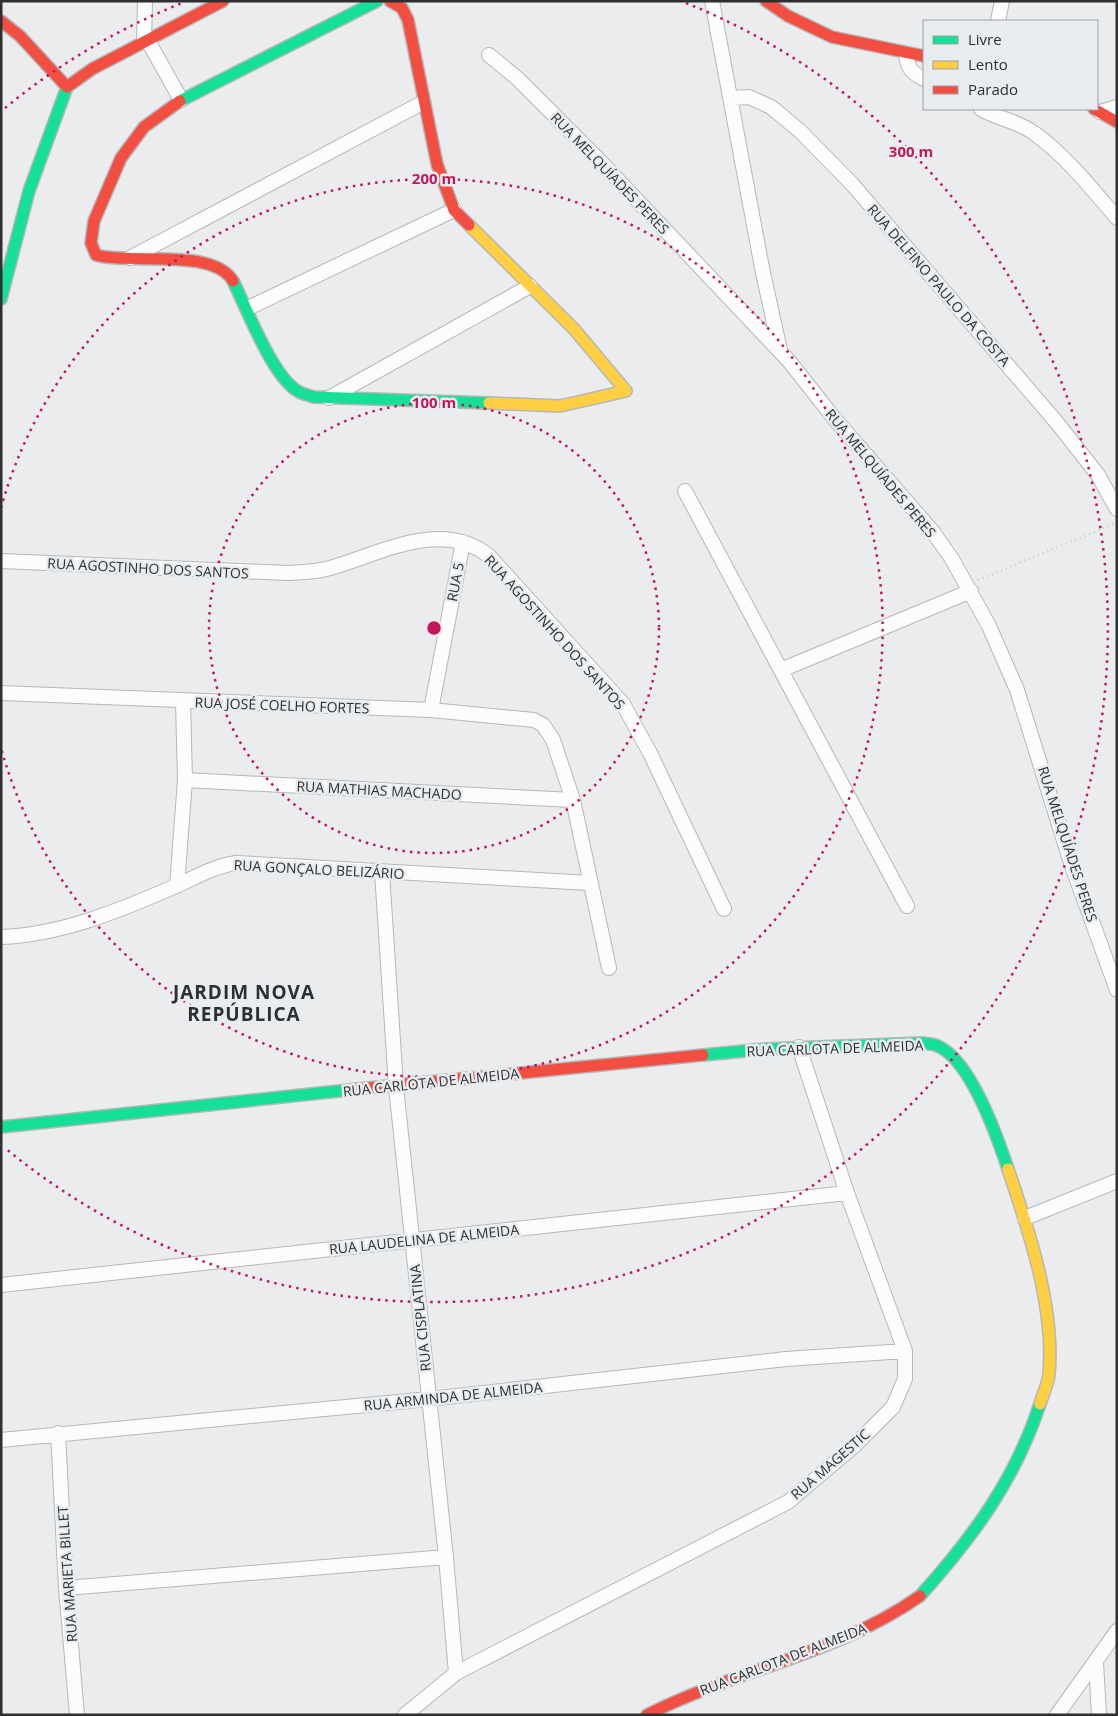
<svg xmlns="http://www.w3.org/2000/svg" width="1118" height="1716" font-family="'Open Sans',sans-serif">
  <rect width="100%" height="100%" fill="#eaecee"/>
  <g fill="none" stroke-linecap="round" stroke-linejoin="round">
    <!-- street casing -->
    <g stroke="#b6b7b8" stroke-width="16">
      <path id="street" d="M712,1L763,273L780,350
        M998,21L1002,1
        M147,39L181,100
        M144,41L145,1
        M906,54C907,68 912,73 924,79
        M489,55L518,79L600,161L789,361L834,418L933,532L952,559L989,626L1017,690L1071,863L1117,990
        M732,98L749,97L771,107L800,131L852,184L1058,424L1098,475L1117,509
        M981,109C998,119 1018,121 1034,133C1065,155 1092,189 1117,218
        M1100,112L1117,107
        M130,258L422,103
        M248,308L454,210
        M329,398L530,286
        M685,491L907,906
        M1,561L288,573C302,572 317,572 330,568C380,554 441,518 489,556L623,704L650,753L724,909
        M781,670L971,591
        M1,693L431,710L534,720L543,725L553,740L573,800L609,968
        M431,710L463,542
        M185,780L573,800
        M382,872L396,1087L446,1557L456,1673
        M177,886L185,780L183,702
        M1,937C59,935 116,912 169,889C191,880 213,866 236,863L590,883
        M1025,1218L1117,1181
        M1,1285L847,1193
        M58,1433L66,1588L77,1715
        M1,1440L429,1399L786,1359L905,1351
        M66,1588L446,1557
        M1096,1662L1099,1715
        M405,1715L456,1673L788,1502L854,1446L893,1407L905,1379V1351L847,1193L799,1047
        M1057,1715L1117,1631"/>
    </g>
    <!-- fast casing -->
    <g stroke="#b6b7b8" stroke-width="14">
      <path id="fast" d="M180,101L377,1
        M233,281C247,309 271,373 296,390C301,394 308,395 314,397L489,403
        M1,299L29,191L67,87
        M703,1055L765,1049L923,1043C928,1044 934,1044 938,1046C971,1061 997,1136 1008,1169
        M1,1127L358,1089
        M920,1596C973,1537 1015,1480 1040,1404"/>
    </g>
    <!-- slow casing -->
    <g stroke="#b6b7b8" stroke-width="14">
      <path id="slow" d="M469,225L574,329L626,391L560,406L489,403
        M1008,1169C1029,1231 1055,1308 1049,1374C1048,1384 1043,1394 1040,1404"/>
    </g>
    <!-- jam casing -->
    <g stroke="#b6b7b8" stroke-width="14">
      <path id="jam" d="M390,1L402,8L408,20L437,164L454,210L469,225
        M766,1L788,16L832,37L924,56
        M1,21L20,36L67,87
        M67,87L92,69L223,1
        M180,101L144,127L121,158L94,221L91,243L96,255C130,265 213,247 233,281
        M1094,109L1117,122
        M358,1089L703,1055
        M647,1715C735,1670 838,1654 920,1596"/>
    </g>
    <!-- path -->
    <path stroke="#cbcbcb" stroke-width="2.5" stroke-dasharray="1 4" stroke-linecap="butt" d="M978,580L1116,523"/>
    <!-- street -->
    <use href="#street" stroke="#fcfcfc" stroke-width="14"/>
    <!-- fast -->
    <use href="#fast" stroke="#16e098" stroke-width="11"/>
    <!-- slow -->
    <use href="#slow" stroke="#ffcf43" stroke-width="11"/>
    <!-- jam -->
    <use href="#jam" stroke="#f24e42" stroke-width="11"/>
  </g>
  <!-- distance rings -->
  <g fill="none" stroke="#c2185b" stroke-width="2.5" stroke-dasharray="2.5 5">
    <circle cx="434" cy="628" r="225"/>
    <path d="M1 508A449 449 0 1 1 1 748"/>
    <path d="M5 108A674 674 0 0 1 182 3M686 3A674 674 0 1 1 5 1148"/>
  </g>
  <g text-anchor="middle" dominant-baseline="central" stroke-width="5" stroke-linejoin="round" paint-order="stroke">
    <!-- street labels -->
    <g font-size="14" fill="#2e2f30" stroke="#e9ecef">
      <text transform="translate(610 173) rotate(46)">RUA MELQUÍADES PERES</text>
      <text transform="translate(939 285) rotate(49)">RUA DELFINO PAULO DA COSTA</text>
      <text transform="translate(881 473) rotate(50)">RUA MELQUÍADES PERES</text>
      <text transform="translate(148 568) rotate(3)">RUA AGOSTINHO DOS SANTOS</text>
      <text transform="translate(455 582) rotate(-79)">RUA 5</text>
      <text transform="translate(555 632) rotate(48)">RUA AGOSTINHO DOS SANTOS</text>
      <text transform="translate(282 705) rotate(2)">RUA JOSÉ COELHO FORTES</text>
      <text transform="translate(379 790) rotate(3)">RUA MATHIAS MACHADO</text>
      <text transform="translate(1068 844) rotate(72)">RUA MELQUÍADES PERES</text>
      <text transform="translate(319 869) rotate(3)">RUA GONÇALO BELIZÁRIO</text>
      <text transform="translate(835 1048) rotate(-2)">RUA CARLOTA DE ALMEIDA</text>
      <text transform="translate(431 1082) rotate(-6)">RUA CARLOTA DE ALMEIDA</text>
      <text transform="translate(424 1239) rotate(-6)">RUA LAUDELINA DE ALMEIDA</text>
      <text transform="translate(420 1318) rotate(-96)">RUA CISPLATINA</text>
      <text transform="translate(453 1396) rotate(-6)">RUA ARMINDA DE ALMEIDA</text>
      <text transform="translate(830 1464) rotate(-41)">RUA MAGESTIC</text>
      <text transform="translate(67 1574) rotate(-94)">RUA MARIETA BILLET</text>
      <text transform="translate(783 1659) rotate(-21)">RUA CARLOTA DE ALMEIDA</text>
    </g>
    <!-- district labels -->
    <g font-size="19" font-weight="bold" letter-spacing="1" fill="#2e2f30" stroke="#e9ecef">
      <text x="244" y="992">JARDIM NOVA<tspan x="244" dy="22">REPÚBLICA</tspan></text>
    </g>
  </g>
  <circle cx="434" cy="628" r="8" fill="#c2185b" stroke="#e9ecef" stroke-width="2.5"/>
  <g font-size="15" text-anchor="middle" font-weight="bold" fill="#c2185b" stroke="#e9ecef" stroke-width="5" stroke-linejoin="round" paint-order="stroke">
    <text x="911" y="157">300 m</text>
    <text x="434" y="184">200 m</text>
    <text x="434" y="408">100 m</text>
  </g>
  <!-- border -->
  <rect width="1118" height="1716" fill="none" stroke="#2e2f30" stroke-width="5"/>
  <!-- legend -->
  <rect x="923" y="20" width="175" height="90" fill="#e9ecef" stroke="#9ea0a3"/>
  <rect x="933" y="36" width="25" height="8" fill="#16e098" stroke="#9ea0a3"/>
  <text x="968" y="45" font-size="15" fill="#2e2f30">Livre</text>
  <rect x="933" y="61" width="25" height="8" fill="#ffcf43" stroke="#9ea0a3"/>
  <text x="968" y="70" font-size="15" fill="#2e2f30">Lento</text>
  <rect x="933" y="86" width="25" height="8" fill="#f24e42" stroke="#9ea0a3"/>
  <text x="968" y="95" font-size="15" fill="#2e2f30">Parado</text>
</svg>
